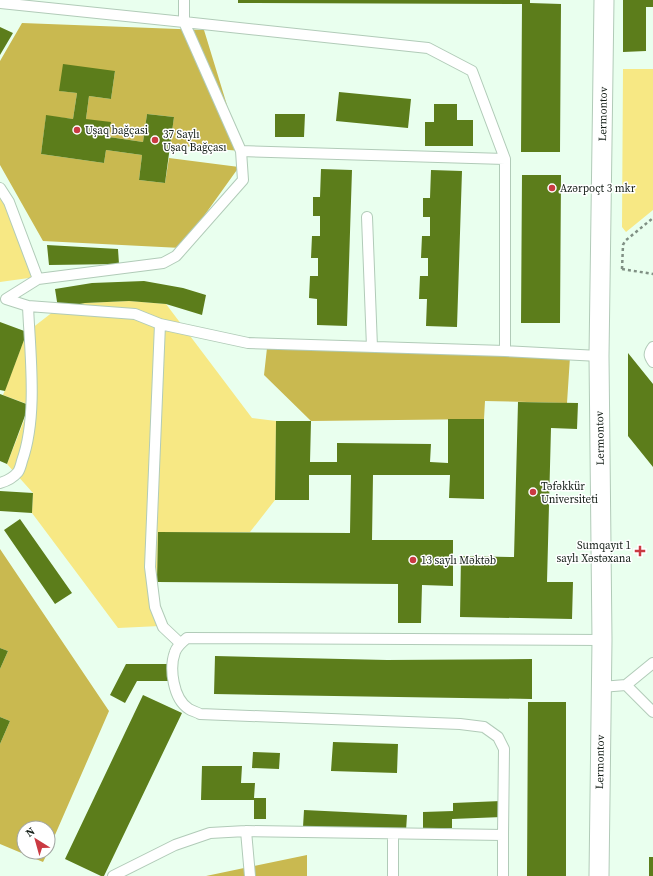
<svg xmlns="http://www.w3.org/2000/svg" width="653" height="876" font-family="'Source Serif 4',serif">
  <rect width="100%" height="100%" fill="#e9ffee"/>
  <!-- green -->
  <path fill="#f7e884" d="M623,69H653V210L626,232L622,227Z
    M0,191L32,249L36,277L0,282Z
    M129,301L166,304L252,418L276,421L275,500L250,532H158L157,582L160,626L118,628L32,513L33,493L7,464L30,405L3,395L27,332L58,308L85,303Z"/>
  <!-- forest -->
  <path fill="#c9b950" d="M22,23L204,30L241,151L170,145L174,117L147,114L143,142L109,137L86,119L89,96L111,99L115,71L60,91L77,93L73,119L46,116L41,154L104,163L106,150L142,155L139,180L165,183L169,158L239,167L181,248L43,241L0,165V61Z
    M267,348L570,357L567,403L485,401L484,419L311,421L264,375Z
    M0,549L109,711L48,851V828H24V852H48L43,862L0,844V744L10,721L0,717V669L8,651L0,648Z
    M307,855V876H206Z"/>
  <!-- building -->
  <path fill="#5c7d1b" d="M238,0H530V3L561,4L560,152H521L522,4L238,3Z
    M623,0H653V7H646V51L623,52Z
    M0,27L13,33L0,55Z
    M63,64L115,71L111,99L89,96L86,119L111,122L109,137L143,142L147,114L174,117L165,183L139,180L142,155L106,150L104,163L41,154L46,115L73,119L77,93L59,91Z
    M339,92L411,99L408,128L336,121Z
    M434,104H457V120H473V146H425V122H434Z
    M275,114H305L304,137H275Z
    M321,169L352,170L347,326L317,325V299L309,298L310,276H318V258H311L312,236H320V216H313V197H320Z
    M431,170L462,171L457,327L426,326L427,299H419L420,276H428V258H421L422,236H430V217H423V198H430Z
    M522,175H561L560,323H521Z
    M47,245L118,249L119,264L49,265Z
    M144,281L183,288L206,295L202,315L166,304L129,301L85,303L58,308L55,289L92,283Z
    M0,322L27,332L5,391L0,390Z
    M628,353L653,384V467L628,436Z
    M0,394L29,405L7,464L0,461Z
    M518,402L578,403L577,429L551,428L547,582H573L572,619L460,617L461,556L514,557Z
    M448,419H484V499L449,498L450,475H373L372,540H453V586L422,585L421,623H398V584L157,582L158,532L350,533L351,475H309V500H275L276,421H311L310,462H337V443L431,444L430,462L448,463Z
    M0,491L33,493L32,513L0,511Z
    M20,519L72,593L55,604L4,530Z
    M0,648L8,651L0,669Z
    M215,656L387,660L532,659V699L214,694Z
    M126,664H169L170,681H137L125,703L110,695Z
    M143,695L182,713L104,876H101L65,859Z
    M528,702H566V876H527Z
    M0,717L10,721L0,744Z
    M333,742L398,744L397,773L331,771Z
    M253,752L280,753L279,769L252,768Z
    M202,766H242L241,783H255L254,798H266V819H254V800H201Z
    M501,801L502,817L452,819V828L423,829V812L453,811V803Z
    M304,810L407,815L406,831L303,827Z
    M649,857H653V876H649Z"/>
  <g fill="none" stroke-linecap="round" stroke-linejoin="round">
    <!-- service casing -->
    <g stroke="#b1cbb8" stroke-width="12">
      <path id="service" d="M184,0V22L428,48L472,71L505,159V351L599,356
        M0,3L184,22L241,151L243,180L176,256L163,263L38,279
        M241,151L505,159
        M0,188L9,202L38,279L6,299L28,306C30,354 38,416 22,461C21,465 20,469 18,472C13,478 7,481 0,483
        M367,217L372,347
        M28,306L135,314L160,324L150,567L155,607L163,627L180,643
        M160,324L248,343L505,351
        M653,347C648,354 649,356 653,362
        M626,685L653,663
        M601,687L626,685L653,712
        M246,831L250,876
        M503,835L504,749L498,737L484,727L460,724L200,714C197,712 192,711 189,709C173,699 169,668 175,652C177,646 182,642 187,638L602,640
        M113,876L175,845L210,833L246,831L503,835V876
        M393,876V834"/>
    </g>
    <!-- minor casing -->
    <g stroke="#b1cbb8" stroke-width="21">
      <path id="minor" d="M599,876L602,640L599,356L604,0"/>
    </g>
    <!-- path -->
    <path stroke="#809084" stroke-width="2.5" stroke-dasharray="3 3" stroke-linecap="butt" d="M622,269L623,245L625,241L653,218
      M622,269L653,274"/>
    <!-- service -->
    <use href="#service" stroke="#fff" stroke-width="10"/>
    <!-- minor -->
    <use href="#minor" stroke="#fff" stroke-width="19"/>
  </g>
  <!-- markers -->
  <g fill="#ca3a42" stroke="#fff" stroke-width="1.5">
    <circle cx="77" cy="130" r="4"/>
    <circle cx="155" cy="140" r="4"/>
    <circle cx="552" cy="188" r="4"/>
    <circle cx="533" cy="492" r="4"/>
    <path d="M638 545h4v4h4v4h-4v4h-4v-4h-4v-4h4z"/>
    <circle cx="413" cy="560" r="4"/>
  </g>
  <g text-anchor="middle" dominant-baseline="central" stroke-width="3" stroke-linejoin="round" paint-order="stroke">
    <!-- street labels -->
    <g font-size="11" fill="#131d16" stroke="#fff">
      <text transform="translate(603 114) rotate(-89)">Lermontov</text>
      <text transform="translate(600 438) rotate(-91)">Lermontov</text>
      <text transform="translate(600 762) rotate(-89)">Lermontov</text>
    </g>
    <!-- poi labels -->
    <g font-size="11" fill="#131d16" stroke="#fff" text-anchor="start">
      <text x="85" y="130">Uşaq bağçasi</text>
      <text x="163" y="134">37 Saylı<tspan x="163" dy="13">Uşaq Bağçası</tspan></text>
      <text x="560" y="188">Azərpoçt 3 mkr</text>
      <text x="541" y="486">Təfəkkür<tspan x="541" dy="13">Universiteti</tspan></text>
      <text x="631" y="545" text-anchor="end">Sumqayıt 1<tspan x="631" dy="13">saylı Xəstəxana</tspan></text>
      <text x="421" y="560">13 saylı Məktəb</text>
    </g>
  </g>
  <!-- north arrow -->
  <g transform="translate(36 840) rotate(323)"><circle r="19" fill="#ffffff" stroke="#a1a5a2"/>
  <path d="M0-3L7 15L0 10L-7 15Z" fill="#ca3a42"/>
  <text y="-6" font-size="11" font-weight="bold" text-anchor="middle" fill="#131d16">N</text>
  </g>
</svg>
